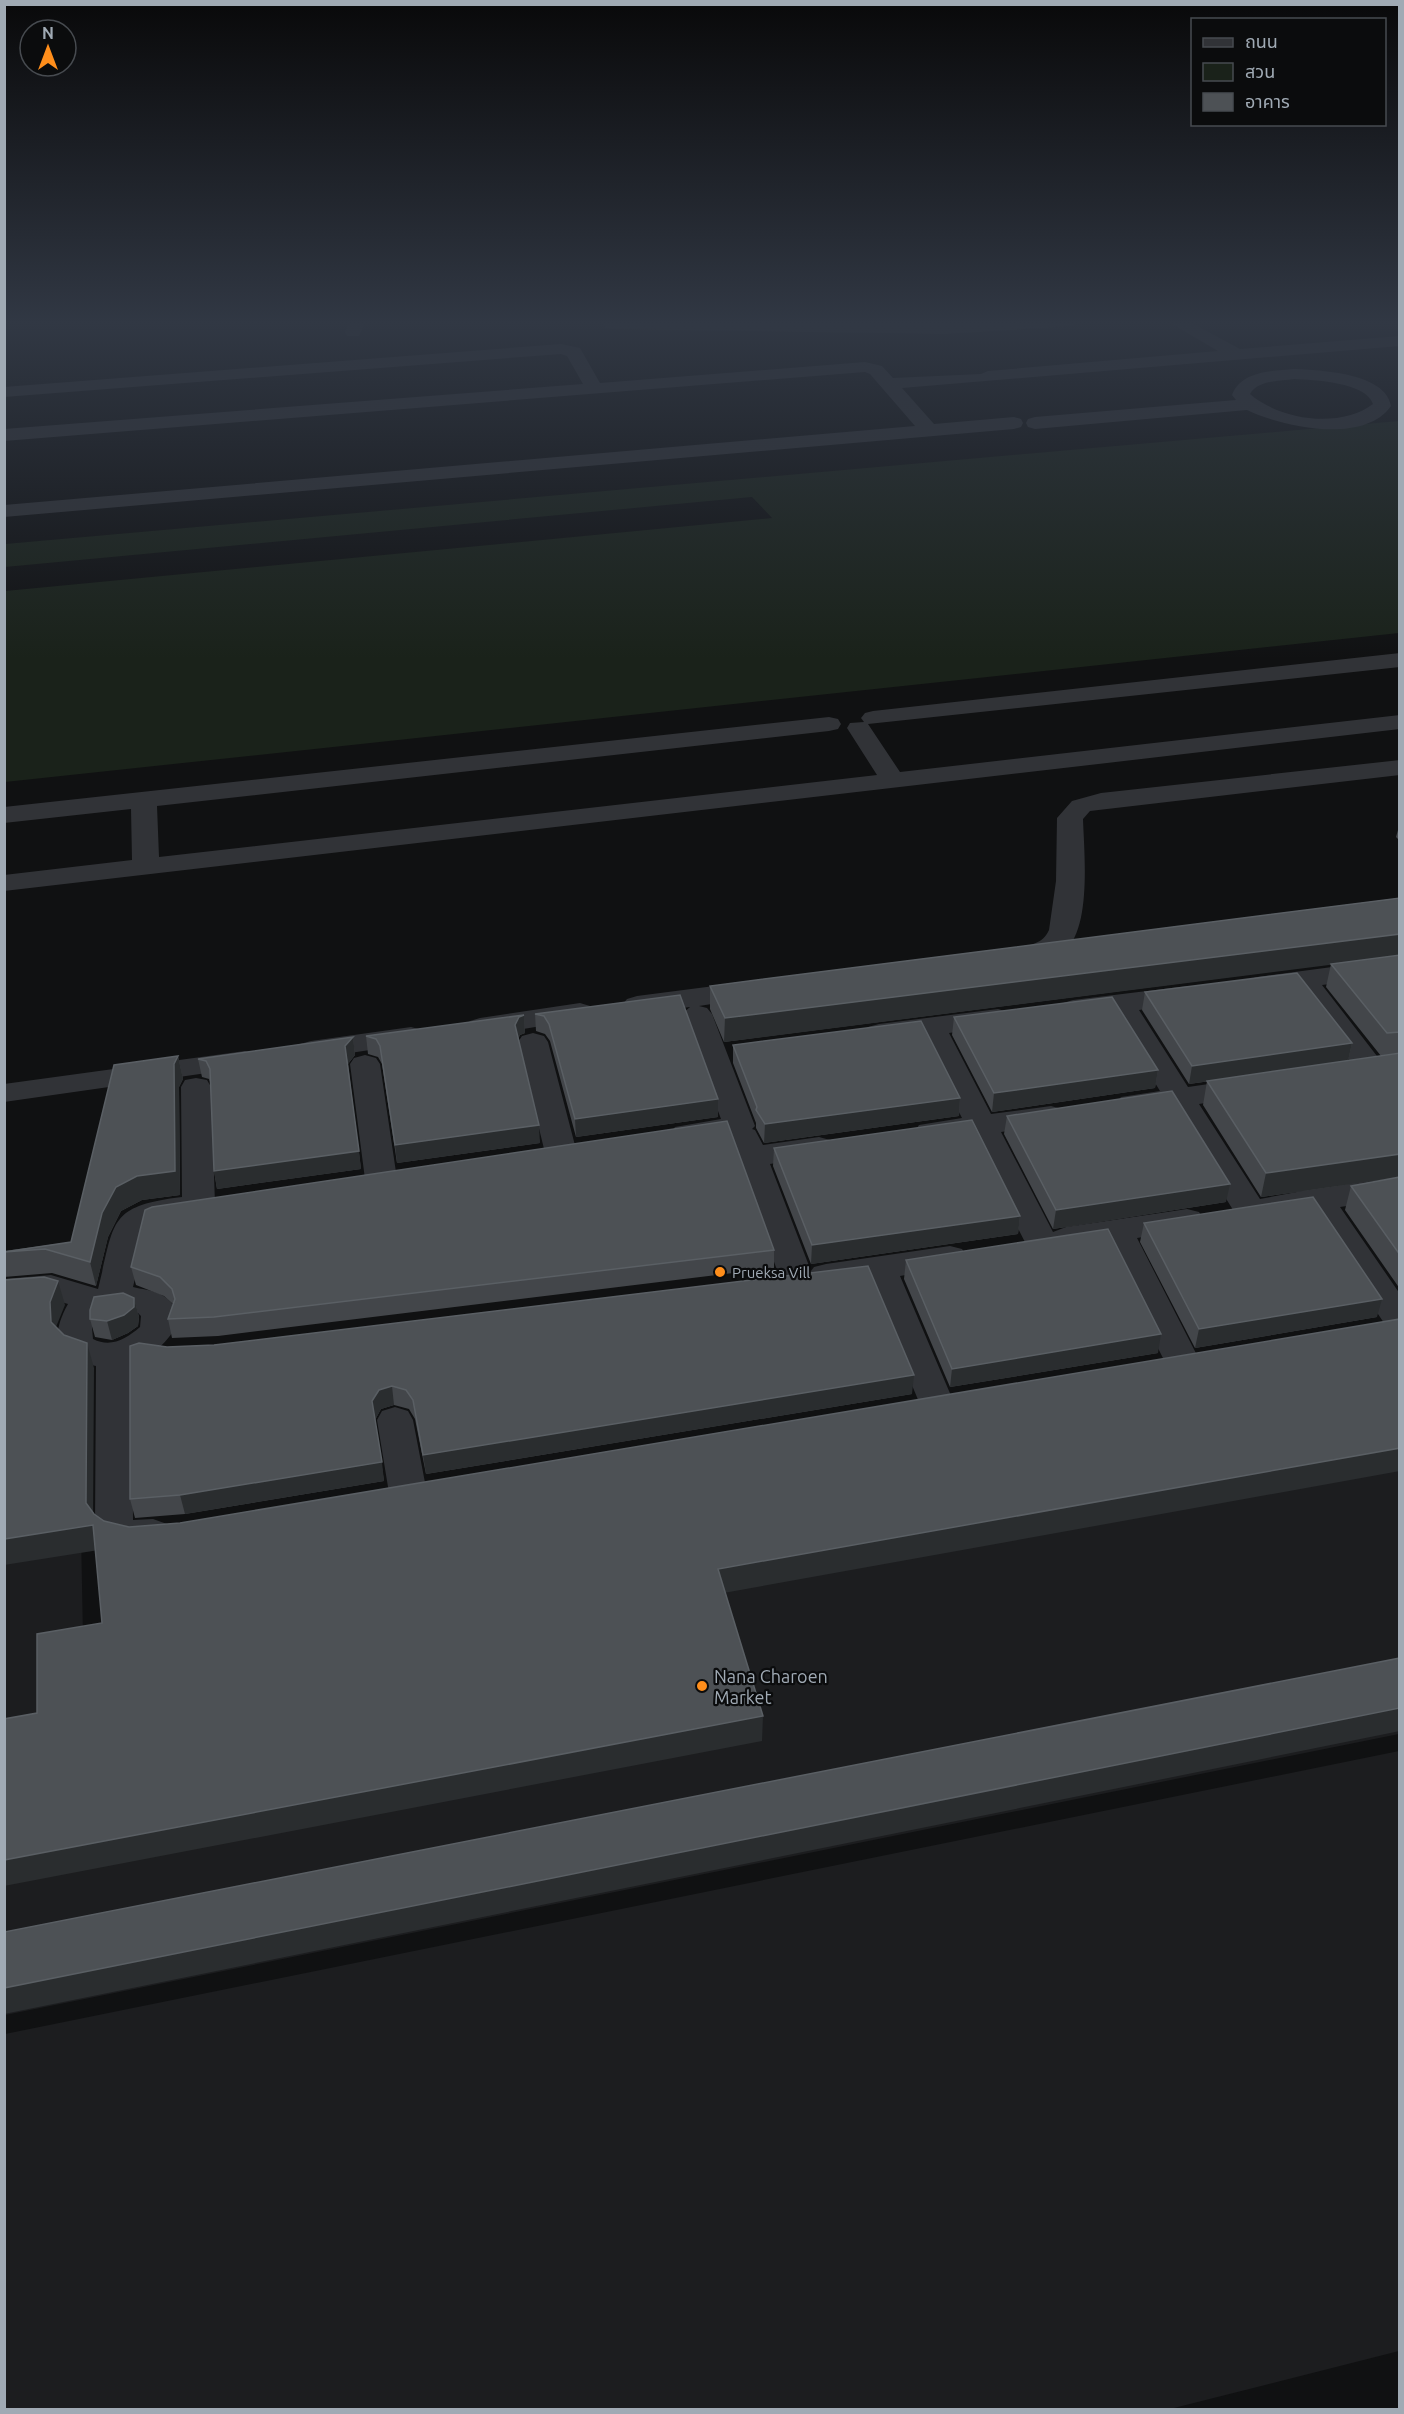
<svg xmlns="http://www.w3.org/2000/svg" width="1404" height="2414" font-family="Ubuntu,'Noto Sans Thai',sans-serif">
  <rect width="100%" height="100%" fill="#101112"/>
  <!-- built -->
  <path fill="#1c1d1f" d="M1399,1408V1734L5,2015V1491L80,1479L83,1637Z
    M1399,1751V2351L1170,2409H5V2034Z"/>
  <!-- green -->
  <path fill="#1a221a" d="M1399,421V633L5,782V591L772,518L752,497L5,567V544Z"/>
  <g fill="none" stroke-linecap="round" stroke-linejoin="round">
    <!-- minor -->
    <path fill="#313337" fill-rule="evenodd" d="M350,321H366L359,336H347L345,332Z
      M605,321L945,324L991,321H1080L1072,326L945,334L611,329L605,328L603,324Z
      M1167,321H1188L1240,349L1400,336V346L902,388L934,424L1014,417L1021,419L1023,423L1021,427L1014,429L4,517V505L915,426L870,374L865,372L4,441V429L583,384L567,356L561,354L4,397V387L561,344L580,348L600,383L865,362L882,366L893,378L981,374L988,371L1218,351Z
      M1294,369C1320,370 1386,373 1391,406C1364,445 1282,427 1247,410L1035,429L1028,427L1026,423L1028,419L1035,417L1236,400L1232,395C1241,371 1272,371 1294,369ZM1294,379C1314,380 1366,382 1373,404C1340,429 1280,420 1250,394C1258,380 1280,381 1294,379Z
      M1400,653V667L868,724L900,772L1400,715V729L4,891V875L132,860L131,809L4,823V807L829,717L838,719L841,724L838,729L829,731L157,806L159,857L877,775L847,728L850,723L864,722L861,718L865,713L873,711Z
      M1400,760V775L1090,811L1083,819C1084,852 1092,929 1064,951C1058,956 1049,958 1042,959C1029,962 1018,964 1005,961L1001,955L1005,949C1022,945 1041,948 1049,930L1056,881L1057,818L1072,801L1101,793Z
      M1400,958V975L1322,985L1387,1069L1383,1075L1372,1078L1361,1075L1295,989L1257,995L1247,992L1243,986L1247,980L1257,977Z
      M753,981L763,984L768,990L763,996L699,1006L707,1008L712,1014L755,1126L752,1129L755,1130L763,1145L819,1137L830,1140L835,1147L830,1154L770,1164L811,1271L814,1267L826,1264L950,1246L962,1249L967,1257L962,1265L900,1276L955,1405L950,1414L937,1418L924,1414L868,1280L826,1286L812,1281L809,1286L797,1289L785,1286L780,1278L728,1137L686,1144L675,1141L670,1134L675,1127L721,1119L682,1014L690,1007L637,1014L627,1011L622,1005L627,999L637,996Z
      M1188,986L1198,989L1203,995L1198,1001L1139,1010L1188,1087L1250,1078L1261,1080L1265,1087L1261,1094L1199,1104L1260,1199L1318,1188L1400,1178V1198L1340,1207L1400,1294V1333L1388,1329L1310,1212C1295,1214 1281,1217 1266,1216C1256,1216 1253,1221 1238,1218L1170,1108L1132,1113L1121,1111L1116,1104L1121,1097L1160,1091L1112,1013L1073,1018L1063,1015L1058,1009L1063,1003L1073,1000Z
      M580,1003L590,1006L595,1012L590,1018L480,1036L470,1033L465,1027L470,1021L480,1018Z
      M998,1009L1008,1012L1013,1018L1008,1024L949,1033L991,1114L1051,1106L1062,1109L1067,1116L1062,1123L1001,1132L1053,1232L1066,1227L1187,1209L1199,1212L1204,1220L1199,1228L1137,1238L1201,1363L1196,1372L1183,1376L1170,1372L1105,1243L1066,1249L1055,1246L1053,1250L1041,1253L1029,1250L971,1136L930,1142L919,1139L914,1132L919,1125L962,1118L921,1037L879,1042L868,1039L864,1033L868,1027L879,1024Z
      M411,1027L422,1030L426,1036L422,1042L311,1059L300,1056L296,1050L300,1044L311,1041Z
      M533,1033L544,1036L548,1042L577,1153L572,1160L561,1163L550,1160L545,1153L518,1042L522,1036Z
      M245,1051L256,1054L260,1060L256,1066L4,1102V1084Z
      M365,1055L376,1058L380,1064L397,1179L392,1186L381,1189L370,1186L365,1179L350,1064L354,1058Z
      M196,1078L207,1080L211,1087L215,1204L211,1211L160,1221L147,1229L133,1287C141,1289 152,1290 160,1294C201,1316 159,1355 132,1363L133,1520L153,1519L167,1524L173,1534L167,1544C140,1553 109,1555 95,1528L96,1366C56,1358 49,1338 68,1304L51,1299L4,1303V1279L51,1275L98,1289C115,1222 107,1206 182,1197L181,1087L185,1080ZM127,1309L136,1311L141,1316L140,1327C126,1339 111,1348 93,1339L92,1328L97,1314Z
      M395,1407L408,1411L413,1420L427,1493L422,1503L408,1507L394,1503L389,1493L377,1420L382,1411Z"/>
  </g>
  <!-- wall -->
  <path fill="#43464a" d="M1400,823V841L1396,837Z
    M1400,898V1177L1261,1197L1203,1105L1207,1081L1239,1077L1189,1084L1142,1010L1145,992L1352,1043L1348,1061L1381,1056L1326,987L1331,964L724,1042L710,1009V986Z
    M680,995L718,1117L576,1137L550,1041L545,1034L536,1031L535,1014Z
    M524,1015L525,1033L520,1035L518,1039L540,1143L397,1163L382,1064L378,1057L368,1054L366,1036Z
    M954,1017L1158,1070L1155,1088L992,1112L952,1035Z
    M353,1037L355,1055L348,1064L361,1169L217,1189L214,1171L210,1082L209,1079L202,1077L198,1059Z
    M733,1045L960,1098L959,1116L764,1143L756,1128V1123L733,1063Z
    M178,1056L183,1079L179,1087L180,1195L142,1200L121,1211L108,1237L96,1286L52,1273L4,1277V1251L71,1242Z
    M1007,1116L1226,1202L1053,1229L1004,1134Z
    M774,1148L1020,1216L1018,1234L811,1264L773,1166Z
    M1400,1177V1289L1345,1210L1351,1186Z
    M1144,1223L1377,1317L1195,1348L1140,1242Z
    M774,1250V1268L218,1336L172,1338L168,1319L173,1304L164,1296L136,1285L131,1267Z
    M906,1260L1158,1353L950,1387L904,1279Z
    M134,1298L139,1317L138,1326L128,1333L112,1340L95,1337L90,1319Z
    M167,1347L912,1394L426,1474L415,1419L409,1409L394,1405L381,1409L375,1420L384,1481L185,1514L135,1518L130,1499Z"/>
  <!-- shaded-wall -->
  <path fill="#2a2d2f" d="M1400,934V956L724,1042L725,1018Z
    M524,1015L525,1033L520,1035L516,1043L515,1025L519,1017Z
    M353,1037L355,1055L348,1064L345,1046Z
    M1352,1043L1348,1061L1189,1084L1192,1066Z
    M178,1056L183,1079L179,1087L180,1195L142,1200L121,1211L108,1237L96,1286L90,1262L102,1213Z
    M1158,1070L1155,1088L992,1112L994,1093Z
    M960,1098L959,1116L764,1143L765,1124Z
    M718,1099V1117L576,1137L575,1119Z
    M539,1125L540,1143L397,1163L395,1145Z
    M359,1151L361,1169L217,1189L214,1171Z
    M1400,1154V1177L1261,1197L1266,1173Z
    M1230,1184L1226,1202L1053,1229L1056,1210Z
    M1020,1216L1018,1234L811,1264L812,1245Z
    M58,1281L65,1305L56,1327L51,1322L50,1302Z
    M134,1298L139,1317L138,1326L128,1333L112,1340L107,1321Z
    M1382,1299L1377,1317L1195,1348L1199,1329Z
    M1161,1334L1158,1353L950,1387L952,1369Z
    M87,1343L94,1368L93,1526L99,1550L4,1565V1539L86,1503Z
    M914,1375L912,1394L426,1474L423,1455Z
    M392,1386L394,1405L381,1409L375,1420L372,1401L379,1390Z
    M1400,1448V1471L718,1594V1569Z
    M382,1462L384,1481L185,1514L180,1495Z
    M1400,1708V1731L4,2014V1988Z
    M763,1716L762,1741L4,1886V1860Z"/>
  <!-- building -->
  <path fill="#4d5155" stroke="#5a5f64" stroke-width="1.5" d="M1400,898V934L725,1018L710,986Z
    M1400,955V1032L1387,1033L1331,964Z
    M1297,973L1352,1043L1192,1066L1145,992Z
    M680,995L718,1099L575,1119L549,1024L544,1016L535,1014Z
    M1112,997L1158,1070L994,1093L954,1017Z
    M524,1015L519,1017L515,1025L539,1125L395,1145L380,1046L376,1039L366,1036Z
    M921,1021L960,1098L765,1124L756,1110L757,1107L733,1045Z
    M353,1037L345,1046L359,1151L214,1171L210,1069L206,1061L198,1059Z
    M1400,1053V1154L1266,1173L1207,1081Z
    M178,1056L174,1064L175,1171L137,1176L116,1187L102,1213L90,1262L45,1249L4,1252L71,1242L114,1065Z
    M1172,1091L1230,1184L1056,1210L1007,1116Z
    M972,1120L1020,1216L812,1245L774,1148Z
    M727,1121L774,1250L214,1317L168,1319L175,1299L172,1289L160,1277L131,1267L145,1210L152,1207Z
    M1400,1177V1255L1351,1186Z
    M1313,1197L1382,1299L1199,1329L1144,1223Z
    M1108,1229L1161,1334L952,1369L906,1260Z
    M868,1266L914,1375L423,1455L413,1400L406,1390L392,1386L379,1390L372,1401L382,1462L180,1495L130,1499V1346L139,1343L167,1347L214,1345Z
    M44,1277L58,1281L50,1302L51,1322L64,1335L87,1343L86,1503L94,1514L104,1521L129,1527L180,1523L1400,1319V1448L718,1569L763,1716L4,1860V1719L37,1713V1634L102,1623L93,1525L4,1539V1280Z
    M123,1293L134,1298V1307L124,1315L107,1321L90,1319V1310L94,1297Z
    M1400,1658V1708L4,1988V1932Z"/>
  <!-- sky -->
  <linearGradient id="sky" x2="0" y2="1"><stop stop-color="#09090a"/><stop offset="0.49" stop-color="#313844"/><stop offset="1" stop-color="#313844" stop-opacity="0"/></linearGradient>
  <rect width="1404" height="659" fill="url(#sky)"/>
  <!-- markers -->
  <g fill="#ff8e1b" stroke="#0b0c0d" stroke-width="2">
    <circle cx="720" cy="1272" r="6"/>
    <circle cx="702" cy="1686" r="6"/>
  </g>
  <g text-anchor="middle" dominant-baseline="central" stroke-width="4.5" stroke-linejoin="round" paint-order="stroke">
    <!-- poi labels -->
    <g font-size="15" fill="#a0aab4" stroke="#0b0c0d" text-anchor="start">
      <text x="732" y="1272">Prueksa Vill</text>
    </g>
    <!-- near-poi labels -->
    <g font-size="18" fill="#a0aab4" stroke="#0b0c0d" text-anchor="start">
      <text x="714" y="1676">Nana Charoen<tspan x="714" dy="21">Market</tspan></text>
    </g>
  </g>
  <!-- border -->
  <rect width="1404" height="2414" fill="none" stroke="#a0aab4" stroke-width="12"/>
  <!-- legend -->
  <rect x="1191" y="18" width="195" height="108" fill="#0b0c0d" stroke="#474b50" stroke-width="1.5"/>
  <rect x="1203" y="38" width="30" height="9" fill="#313337" stroke="#474b50" stroke-width="1.5"/>
  <text x="1245" y="48" font-size="18" fill="#a0aab4">ถนน</text>
  <rect x="1203" y="63" width="30" height="18" fill="#1a221a" stroke="#474b50" stroke-width="1.5"/>
  <text x="1245" y="78" font-size="18" fill="#a0aab4">สวน</text>
  <rect x="1203" y="93" width="30" height="18" fill="#4d5155" stroke="#474b50" stroke-width="1.5"/>
  <text x="1245" y="108" font-size="18" fill="#a0aab4">อาคาร</text>
  <!-- north arrow -->
  <g transform="translate(48 48)"><circle r="28" fill="#0b0c0d" stroke="#474b50" stroke-width="1.5"/>
  <path d="M0-4.5L10 22L0 15L-10 22Z" fill="#ff8e1b"/>
  <text y="-9" font-size="16" font-weight="bold" text-anchor="middle" fill="#a0aab4">N</text>
  </g>
</svg>
